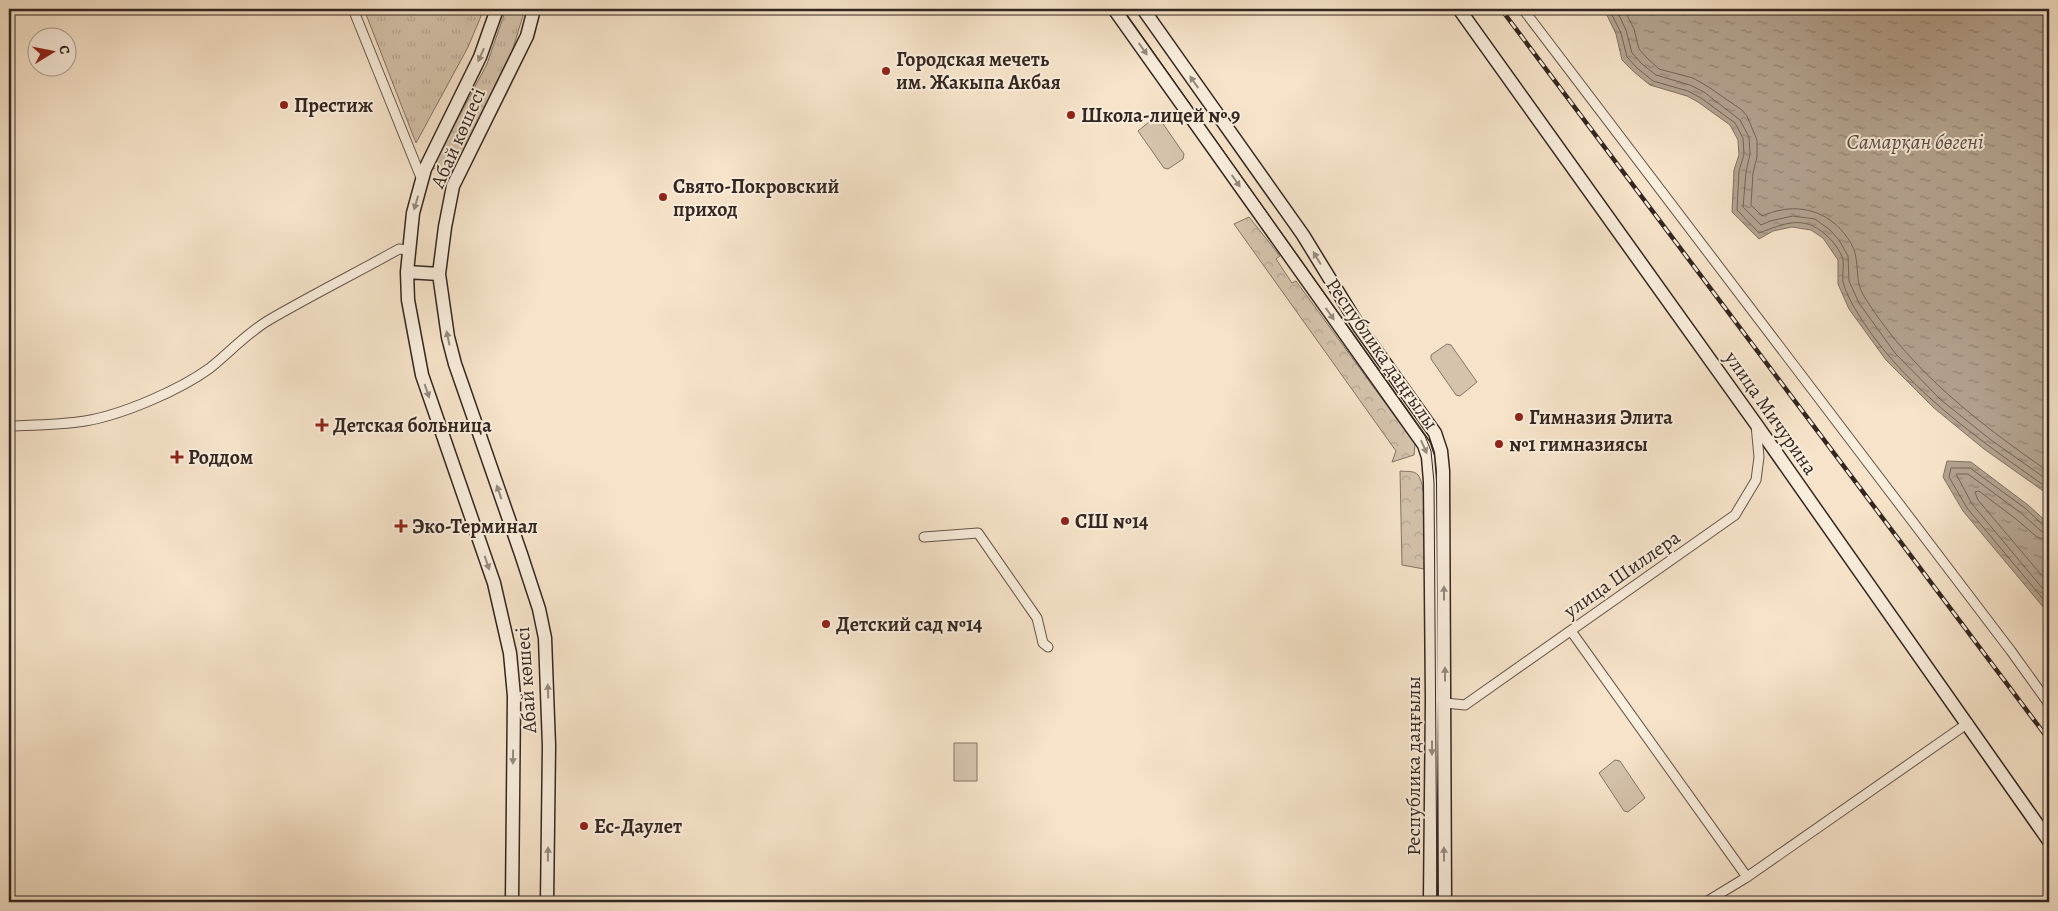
<svg xmlns="http://www.w3.org/2000/svg" width="2058" height="911" font-family="Alegreya,serif">
  <defs>
    <pattern id="grass-tufts" width="24" height="20" patternUnits="userSpaceOnUse" patternTransform="scale(1.25)"><rect width="24" height="20" fill="#d5c3ac"/><path d="M3 7l-1-3M5 7V3M7 7l1-3M15 17l-1-3M17 17v-4M19 17l1-3" fill="none" stroke="#b7a794"/></pattern>
    <pattern id="forest-crowns" width="20" height="18" patternUnits="userSpaceOnUse" patternTransform="scale(1.25)"><rect width="20" height="18" fill="#d5c3ac"/><path d="M2 6a3 3 0 1 1 6 0M12 15a3 3 0 1 1 6 0" fill="none" stroke="#b7a794"/></pattern>
    <pattern id="water-ripples" width="26" height="14" patternUnits="userSpaceOnUse" patternTransform="scale(1.25)"><rect width="26" height="14" fill="#b4a390"/><path d="M2 4q2-2 4 0t4 0M15 11q2-2 4 0t4 0" fill="none" stroke="#938575"/></pattern>
  </defs>
  <rect width="100%" height="100%" fill="#f6e3c9"/>
  <filter id="stains"><feTurbulence type="fractalNoise" baseFrequency=".004" numOctaves="4"/><feColorMatrix values="0 0 0 0 .2 0 0 0 0 .09 0 0 0 0 .02 0 0 0 .5 -.17"/></filter>
  <radialGradient id="worn" r=".72"><stop offset=".6" stop-color="#630" stop-opacity="0"/><stop offset="1" stop-color="#630" stop-opacity=".3"/></radialGradient>
  <!-- grass -->
  <path fill="url(#grass-tufts)" stroke="#847466" d="M364,9H484L468,47L416,143Z
    M506,9H525L510,58L454,175L443,168L431,169L487,64Z"/>
  <!-- forest -->
  <path fill="url(#forest-crowns)" stroke="#847466" d="M1249,217L1280,256L1276,259L1292,283L1296,281L1415,444L1414,455L1392,462L1396,451L1234,224Z
    M1400,471C1406,472 1414,470 1418,475C1429,489 1424,550 1424,569L1402,565Z"/>
  <!-- pitch -->
  <path fill="#d5c3ac" stroke="#847466" d="M1155,117L1159,118L1184,154L1183,159L1168,169L1164,168L1138,131Z
    M1447,344L1451,345L1477,382L1460,396L1456,395L1431,359V355Z
    M954,743H977V781H954Z
    M1615,760L1620,761L1645,798L1628,812L1624,811L1599,773Z"/>
  <!-- water -->
  <path fill="url(#water-ripples)" stroke="#807164" d="M1604,9H2049V495L1984,449L1934,408L1886,360L1849,309L1838,284V260L1823,238L1811,230L1792,227L1773,231L1759,239L1732,212L1734,170L1739,155L1738,140L1730,125L1698,102L1687,96L1650,85L1634,72L1622,60L1616,34Z
    M1947,461L1971,462L2028,505L2049,524V614L1963,511L1943,477Z"/>
  <g fill="none" stroke-linecap="round" stroke-linejoin="round">
    <!-- shore -->
    <path stroke="#746458" stroke-width="1" d="M1609,9L1621,33L1627,57L1637,68L1653,81L1688,91L1701,98L1735,123L1743,138L1744,154L1739,171L1737,210L1759,233C1784,224 1803,214 1826,235C1832,240 1841,251 1843,260C1844,267 1842,275 1843,282C1845,290 1850,300 1854,307C1899,385 1977,438 2049,489
      M1616,9L1626,30L1632,53L1642,64L1656,75L1690,85L1704,92L1740,120L1749,137L1750,154L1746,172L1743,207L1761,225L1770,221L1793,216L1815,219L1830,230L1839,240L1848,256L1849,281L1859,303L1895,353L1941,400L1991,440L2049,481
      M1624,9L1634,29L1639,49L1647,58L1659,69L1693,78L1707,86L1742,110L1747,116L1757,140V157L1753,173L1751,205L1762,216C1787,205 1813,206 1834,223C1843,230 1855,246 1856,258C1859,276 1855,283 1867,301C1913,373 1980,424 2049,472
      M2049,527L2044,526L2025,508L1970,468H1951L1949,477L1967,508L2049,606
      M2049,533L2041,531L2021,513L1968,474H1956L1972,504L2049,596
      M2049,541L2037,537L2016,519L1979,491L1975,492L1978,500L2049,584"/>
    <!-- street casing -->
    <g stroke="#64554b" stroke-width="11">
      <path id="street" d="M353,9L422,180
        M1523,9L2011,651L2049,704
        M9,426C34,425 60,425 85,421C122,415 180,390 210,368C230,352 247,333 269,320C312,295 356,273 399,249L409,250
        M924,537L978,533L1037,618L1043,643L1048,647
        M1571,631L1747,877
        M1445,703L1465,705L1735,515L1756,480L1759,457L1756,425
        M1706,902L1747,877L1968,723"/>
    </g>
    <!-- secondary casing -->
    <g stroke="#332621" stroke-width="15">
      <path id="secondary" d="M497,9L480,57L425,169L413,213L407,272L408,300L422,375L494,583L510,653L514,696L512,902
        M534,9L527,36L453,186L445,227L439,274L448,337L455,364L521,554L539,609L545,638L549,746L547,902
        M1114,9L1424,445L1428,457L1430,481L1432,699L1430,902
        M1143,9L1303,235L1360,328L1435,433L1441,451L1443,471L1445,902
        M1459,9L1756,424L2049,841
        M407,272L439,274"/>
    </g>
    <!-- street -->
    <use href="#street" stroke="#f9eddc" stroke-width="9"/>
    <!-- secondary -->
    <use href="#secondary" stroke="#f9eddc" stroke-width="12"/>
    <!-- tram -->
    <path stroke="#332621" stroke-width="1" d="M1123,9L1425,436L1431,451L1434,482L1437,902"/>
    <!-- rail casing -->
    <g stroke="#332621" stroke-width="4.5">
      <path id="rail" d="M1501,9L2049,740"/>
    </g>
    <!-- rail -->
    <use href="#rail" stroke="#f9eddc" stroke-width="2.5" stroke-dasharray="8" stroke-linecap="butt"/>
  </g>
  <!-- one-way arrows -->
  <defs><path id="oneway-solid" d="M-6-.8H1V-3.2L6.5 0L1 3.2V.8H-6Z" transform="scale(1.25)"/></defs>
  <g fill="#968a7e">
    <use href="#oneway-solid" transform="translate(1143 49) rotate(55)"/>
    <use href="#oneway-solid" transform="translate(481 55) rotate(114)"/>
    <use href="#oneway-solid" transform="translate(1194 82) rotate(-125)"/>
    <use href="#oneway-solid" transform="translate(1236 181) rotate(55)"/>
    <use href="#oneway-solid" transform="translate(416 203) rotate(106)"/>
    <use href="#oneway-solid" transform="translate(1317 258) rotate(-121)"/>
    <use href="#oneway-solid" transform="translate(1330 314) rotate(55)"/>
    <use href="#oneway-solid" transform="translate(448 338) rotate(-102)"/>
    <use href="#oneway-solid" transform="translate(427 391) rotate(71)"/>
    <use href="#oneway-solid" transform="translate(1424 447) rotate(66)"/>
    <use href="#oneway-solid" transform="translate(499 492) rotate(-109)"/>
    <use href="#oneway-solid" transform="translate(487 563) rotate(71)"/>
    <use href="#oneway-solid" transform="translate(1444 593) rotate(-90)"/>
    <use href="#oneway-solid" transform="translate(1445 674) rotate(-90)"/>
    <use href="#oneway-solid" transform="translate(548 691) rotate(-92)"/>
    <use href="#oneway-solid" transform="translate(1432 748) rotate(90)"/>
    <use href="#oneway-solid" transform="translate(513 757) rotate(91)"/>
    <use href="#oneway-solid" transform="translate(548 854) rotate(-89)"/>
    <use href="#oneway-solid" transform="translate(1444 854) rotate(-91)"/>
  </g>
  <!-- markers -->
  <g fill="#8f2418" stroke="#f9eddc" stroke-width="2">
    <circle cx="886" cy="71" r="5"/>
    <circle cx="284" cy="105" r="5"/>
    <circle cx="1071" cy="115" r="5"/>
    <circle cx="663" cy="197" r="5"/>
    <circle cx="1519" cy="417" r="5"/>
    <path d="M319.5 417.5h5v5h5v5h-5v5h-5v-5h-5v-5h5z"/>
    <circle cx="1499" cy="444" r="5"/>
    <path d="M174.5 449.5h5v5h5v5h-5v5h-5v-5h-5v-5h5z"/>
    <circle cx="1065" cy="521" r="5"/>
    <path d="M398.5 518.5h5v5h5v5h-5v5h-5v-5h-5v-5h5z"/>
    <circle cx="826" cy="624" r="5"/>
    <circle cx="584" cy="826" r="5"/>
  </g>
  <g text-anchor="middle" dominant-baseline="central" stroke-width="4" stroke-linejoin="round" paint-order="stroke">
    <!-- poi labels -->
    <g font-size="20" font-weight="bold" fill="#332621" stroke="#f9eddc" text-anchor="start">
      <text x="896" y="59">Городская мечеть<tspan x="896" dy="23">им. Жакыпа Акбая</tspan></text>
      <text x="294" y="105">Престиж</text>
      <text x="1081" y="115">Школа-лицей № 9</text>
      <text x="673" y="186">Свято-Покровский<tspan x="673" dy="23">приход</tspan></text>
      <text x="1529" y="417">Гимназия Элита</text>
      <text x="333" y="425">Детская больница</text>
      <text x="1509" y="444">№1 гимназиясы</text>
      <text x="188" y="457">Роддом</text>
      <text x="1075" y="521">СШ №14</text>
      <text x="412" y="526">Эко-Терминал</text>
      <text x="836" y="624">Детский сад №14</text>
      <text x="594" y="826">Ес-Даулет</text>
    </g>
    <!-- street labels -->
    <g font-size="20" fill="#332621" stroke="#f9eddc">
      <text transform="translate(458 138) rotate(-66)">Абай көшесі</text>
      <text transform="translate(1382 354) rotate(55)">Республика даңғылы</text>
      <text transform="translate(1771 413) rotate(55)">улица Мичурина</text>
      <text transform="translate(1622 574) rotate(-35)">улица Шиллера</text>
      <text transform="translate(526 680) rotate(-94)">Абай көшесі</text>
      <text transform="translate(1413 766) rotate(-90)">Республика даңғылы</text>
    </g>
    <!-- water labels -->
    <g font-size="21" font-style="italic" fill="#5a4c42" stroke="#f9eddc">
      <text x="1915" y="142">Самарқан бөгені</text>
    </g>
  </g>
  <!-- margin -->
  <rect width="2058" height="911" fill="none" stroke="#f6e3c9" stroke-width="30"/>
  <rect x="10" y="10" width="2038" height="891" fill="none" stroke="#332621" stroke-width="2.5"/>
  <rect x="15" y="15" width="2028" height="881" fill="none" stroke="#332621"/>
  <!-- north arrow -->
  <g transform="translate(52 52) rotate(80)"><circle r="24" fill="#f9eddc" stroke="#aa9d91"/>
  <path d="M0-4L9 19L0 12L-9 19Z" fill="#8f2418"/>
  <text y="-8" font-size="14" font-weight="bold" text-anchor="middle" fill="#332621">С</text>
  </g>
  <rect width="100%" height="100%" filter="url(#stains)"/>
  <rect width="100%" height="100%" fill="url(#worn)"/>
</svg>
